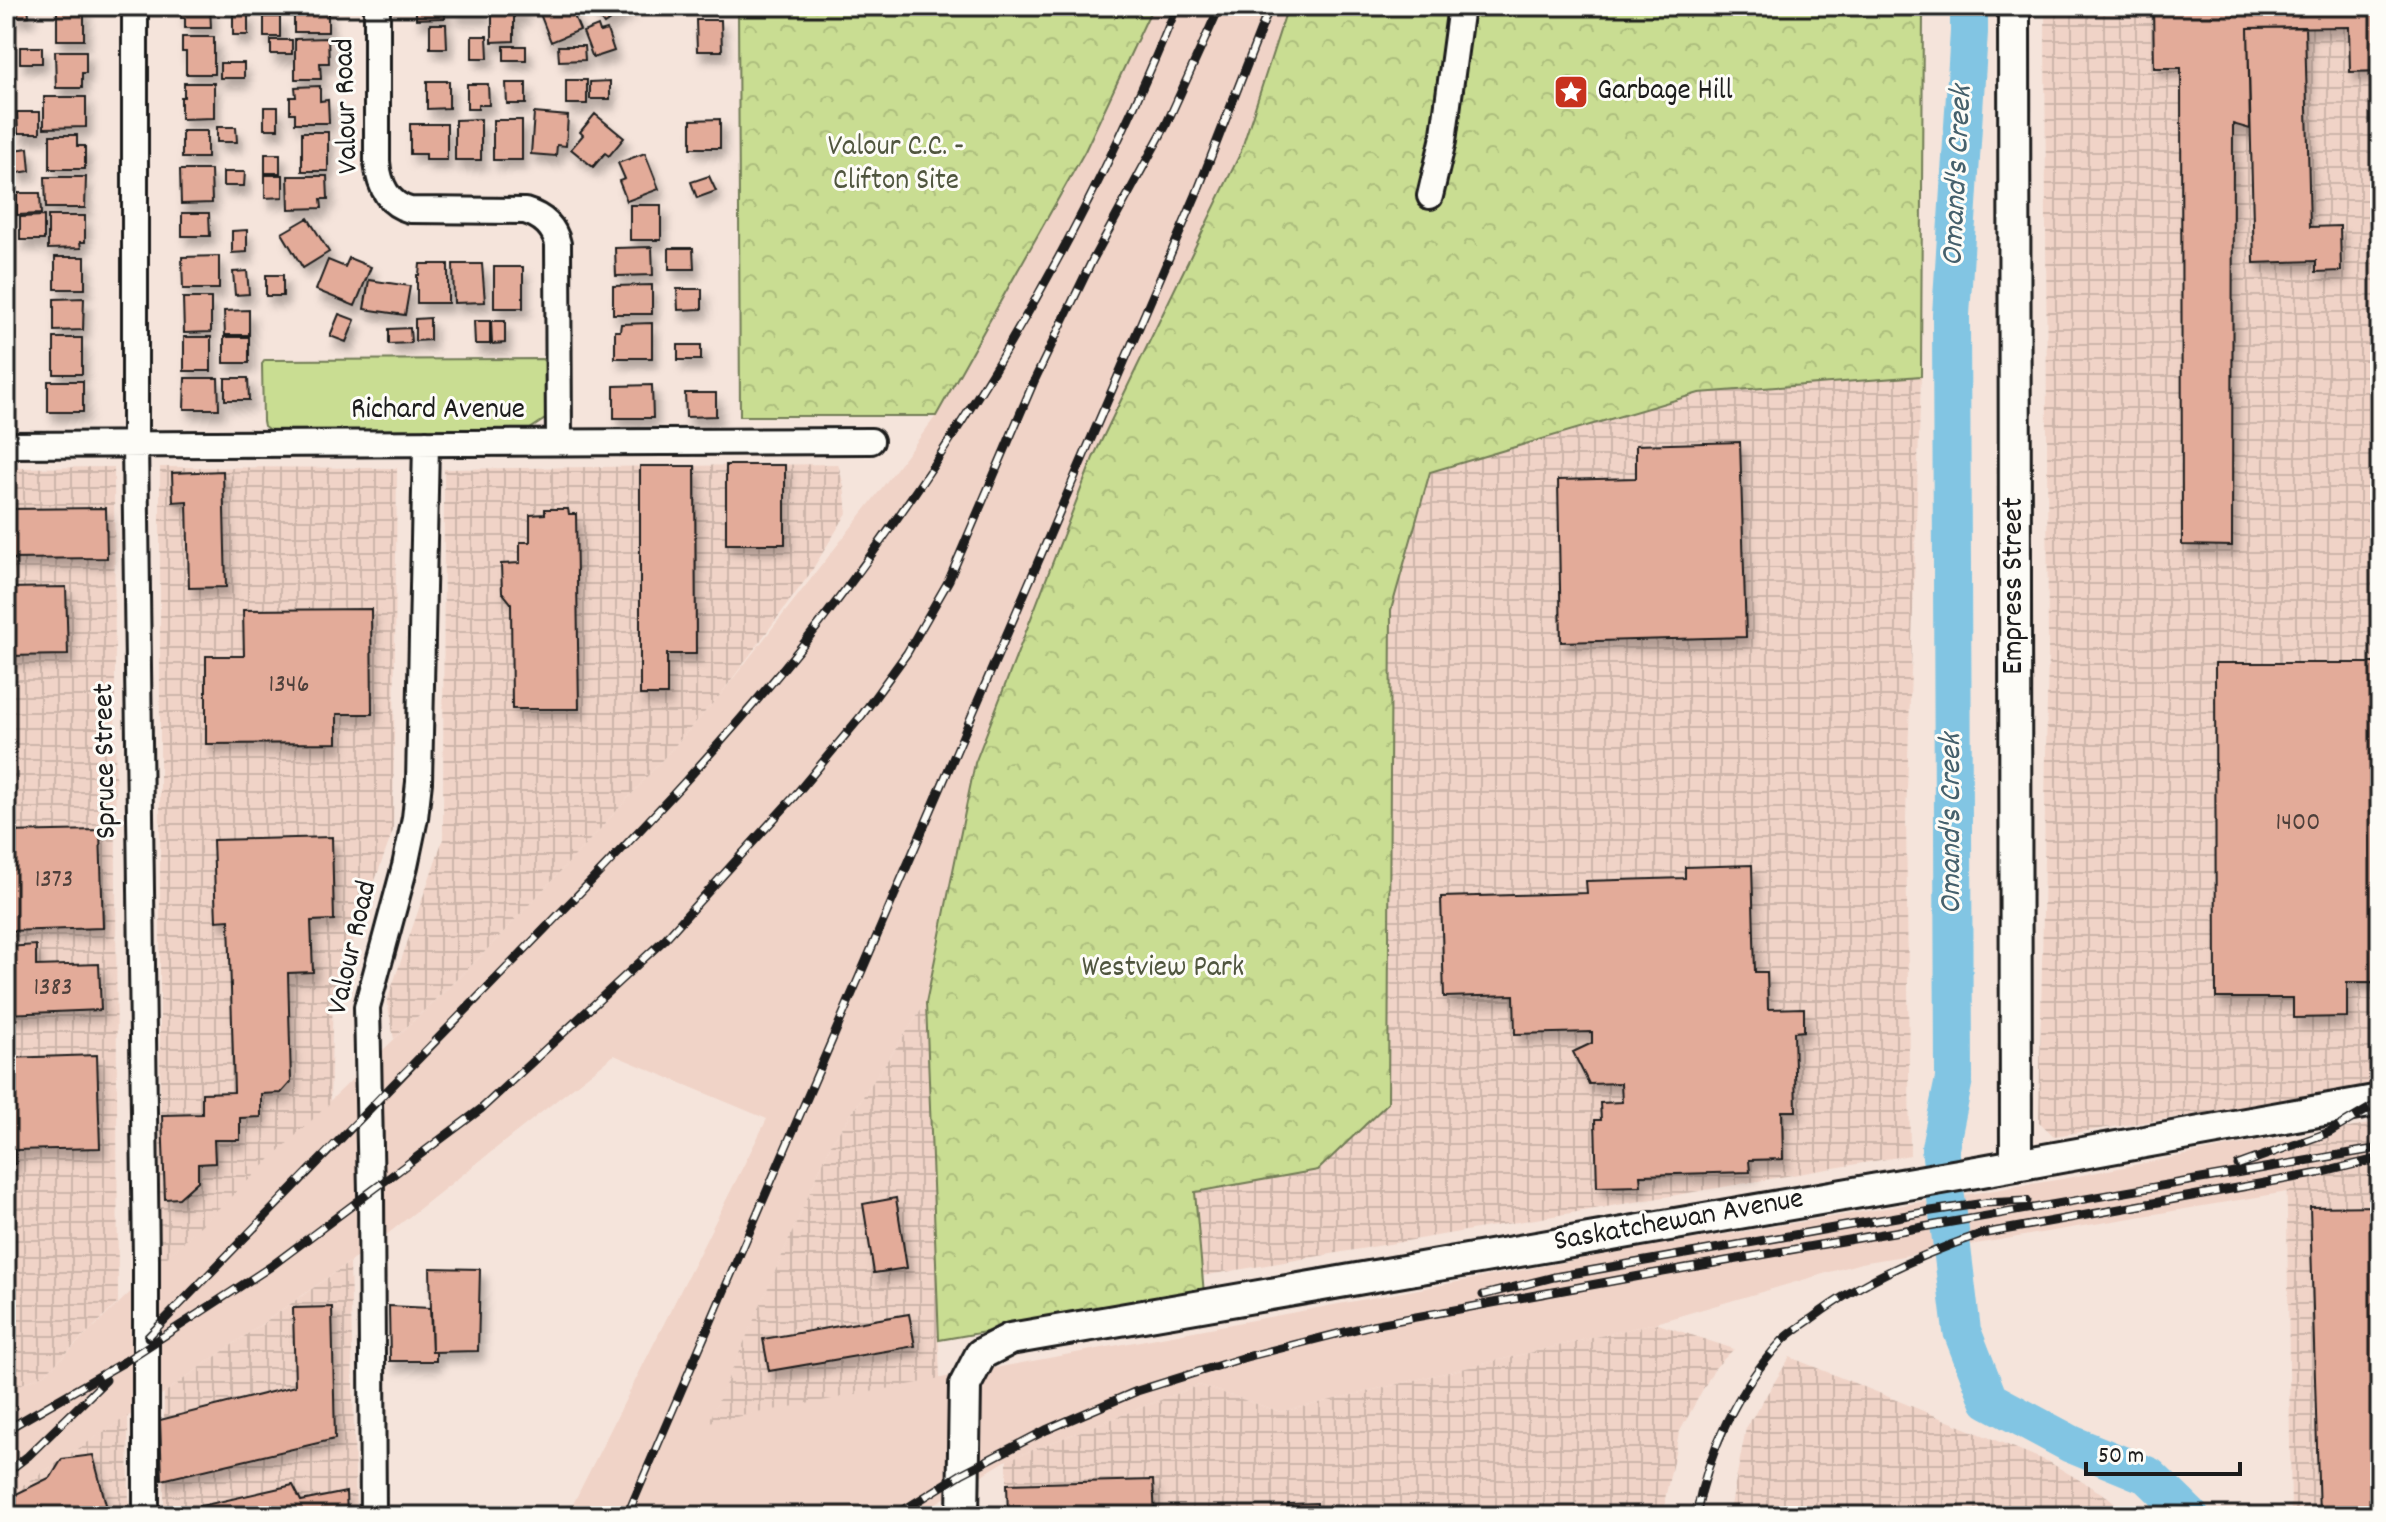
<svg xmlns="http://www.w3.org/2000/svg" width="2386" height="1522" font-family="Dekko,sans-serif">
  <defs>
    <pattern id="industrial-grid" width="8" height="8" patternUnits="userSpaceOnUse" patternTransform="scale(2)"><rect width="8" height="8" fill="#f0d3c7"/><path d="M0 4h8M4 0v8" fill="none" stroke="#cdb5aa"/></pattern>
    <pattern id="park-crowns" width="20" height="18" patternUnits="userSpaceOnUse" patternTransform="scale(2)"><rect width="20" height="18" fill="#c9dd92"/><path d="M2 6a3 3 0 1 1 6 0M12 15a3 3 0 1 1 6 0" fill="none" stroke="#acbd7d"/></pattern>
    <filter id="shadow"><feDropShadow dx="5" dy="9" stdDeviation="4" flood-color="#0004"/></filter>
  </defs>
  <rect width="100%" height="100%" fill="#f5e4db"/>
  <filter id="ink" filterUnits="userSpaceOnUse"><feTurbulence type="fractalNoise" baseFrequency=".0125" numOctaves="2"/><feDisplacementMap in="SourceGraphic" scale="16" xChannelSelector="R" yChannelSelector="G"/><feConvolveMatrix kernelMatrix="1 2 1 2 8 2 1 2 1" color-interpolation-filters="sRGB"/></filter>
  <g filter="url(#ink)">
    <!-- built -->
    <path fill="#f0d3c7" d="M1153,6H1288L1240,154L1093,458L975,763L926,1003L831,1144L710,1421L1618,1252L2062,1179L2263,1140H2286L2287,1192L1861,1263L1655,1323L1281,1412L1199,1385L1007,1460L933,1505L920,1516H567L767,1119L614,1055L371,1247L164,1393L6,1496V1391L45,1374L479,958L603,826L721,694L875,497L936,416L1085,151Z"/>
    <!-- industrial -->
    <path fill="url(#industrial-grid)" d="M2045,6H2380V1082L2238,1108L2054,1136L2039,1122L2048,651Z
      M1921,376L1906,817L1910,1155L1202,1276L1195,1192L1318,1170L1388,1103L1391,610L1430,471L1699,393Z
      M838,464L844,486L847,513L809,575L721,694L603,826L479,958L394,1039L387,1001L443,839L444,469Z
      M114,467L118,1303L45,1374L6,1391V468Z
      M160,467L397,468L393,831L333,996L330,1103L160,1264Z
      M926,1003L940,1379L709,1422L831,1144Z
      M2380,1122V1516H2291L2286,1140Z
      M350,1262L356,1516H164V1393Z
      M1655,1323L1734,1349L1714,1369L1679,1433L1665,1499V1516H1007V1460L1199,1385L1281,1412Z
      M1790,1357L2049,1462L2108,1497L2129,1516H1729L1746,1428Z
      M128,1416L129,1516H6V1496Z"/>
    <!-- grass -->
    <path fill="#c9dd92" stroke="#727c57" stroke-width="2" d="M542,359L548,364L547,412L545,419L530,429L271,431L264,426L263,421L262,364L265,360Z"/>
    <!-- park -->
    <path fill="url(#park-crowns)" stroke="#727c57" stroke-width="2" d="M738,6H1153L1085,151L936,416H740Z
      M1288,6H1923L1921,376L1699,393L1430,472L1391,610L1388,1103L1318,1170L1195,1192L1204,1294L939,1340L926,1003L975,763L1093,458L1240,154Z"/>
    <g fill="none" stroke-linecap="round" stroke-linejoin="round">
      <!-- river -->
      <path stroke="#82c5e3" stroke-width="38" d="M1969,6V32L1951,315L1954,1079L1940,1148L1962,1331L1989,1400L2071,1444L2149,1476L2190,1516"/>
    </g>
    <!-- building -->
    <path fill="#e3ab99" stroke="#1c1c1c" stroke-width="2" filter="url(#shadow)" d="M14,6H28L29,16L14,17Z
      M57,6H84V40H57Z
      M181,6H210L211,28H185V18H181Z
      M294,6H320V9H328V32H294Z
      M416,6H445V18L416,19Z
      M453,6H484V14H453Z
      M492,6H524V14L514,15V41L492,42Z
      M537,6H570L580,30L551,42Z
      M591,6H630L604,24Z
      M2153,6H2380V71L2350,72L2349,27L2248,28L2250,129L2233,124L2232,546L2182,545L2181,68H2154Z
      M233,14H248V35H233Z
      M264,17H280V37H264Z
      M696,20H721L722,51H697Z
      M430,24H446L447,48H430Z
      M598,26L600,32L607,30L614,51L593,58L583,32Z
      M2305,27L2310,227L2340,226L2341,271L2316,272V261L2254,263L2248,28Z
      M472,36H487L488,58H472Z
      M182,37H214V74H186V52H182Z
      M328,38L329,63H320L321,79H295V39Z
      M271,40H292V54H271Z
      M504,46H526V60H504Z
      M558,46H584L585,60L559,61Z
      M20,47H42V63H20Z
      M55,51H86V73H82V88H56Z
      M220,63H244V78H220Z
      M566,80H587V104H566Z
      M427,81H449V108L427,109Z
      M610,81V99H590V82Z
      M184,83H214V118L181,119V97H184Z
      M506,83H526V104H507Z
      M467,84H488L489,105H478V109H467Z
      M320,86V101L328,100L329,123H295V113H290V97H296L295,87Z
      M44,97H86V127L44,128Z
      M264,107H278V129H264Z
      M17,112H40V133H18Z
      M534,113L568,116L566,146L557,145L556,156L531,154Z
      M595,114L624,138L609,156L605,153L593,167L571,149L583,135L580,132Z
      M481,119V160H455V120Z
      M720,119V148H691V120Z
      M493,120H522V160H493Z
      M410,124H447V160H426V154H410Z
      M217,127H236L237,142H217Z
      M182,131H207V158H182Z
      M302,132H328V171H302Z
      M50,135H77V146H85V169H50Z
      M28,148L30,171L17,173L15,150Z
      M645,153L659,189L627,201L619,181L625,179L618,163Z
      M265,154H280V173H265Z
      M180,170H211L212,203L181,204Z
      M223,172H245L244,186H223Z
      M265,175H283V197L265,198Z
      M288,176H327L328,199H321L322,208L289,209Z
      M709,176L716,191L697,198L691,182Z
      M45,177H86L85,208H46Z
      M17,193H40L41,214L17,215Z
      M630,205H661V240H630Z
      M182,213H209L210,236H182Z
      M44,216V240H20V217Z
      M48,216H85V242H80L81,248L48,249Z
      M308,218L329,252L303,268L282,233Z
      M247,230V252L232,253V231Z
      M652,247L653,275L616,276L615,248Z
      M669,248H693L694,269H669Z
      M219,256V289H183L182,257Z
      M55,257H85V289H55Z
      M349,258L371,267L355,306L316,290L328,260L345,267Z
      M420,264H448V303H417V275H419Z
      M453,264H482L485,302L454,303Z
      M494,267H523V308H494Z
      M247,271L249,294L235,295L233,272Z
      M266,275H283V296H266Z
      M369,280L410,286L405,315L364,309Z
      M652,285V314H613V286Z
      M677,289H702V309L678,310Z
      M84,298L83,330L54,331V299Z
      M183,298H211V332L184,333Z
      M249,310V335H225L224,311Z
      M339,314L355,320L346,342L330,336Z
      M430,318V340L415,341V319Z
      M474,321H490V344H475Z
      M491,321H505V343L492,344Z
      M652,323V358H615V331H620L621,324Z
      M410,328L411,343L389,344V329Z
      M184,337H211V371H184Z
      M224,337H249V363H224Z
      M54,338H82V374H54Z
      M678,345H701V360H678Z
      M185,378H218L219,409H184Z
      M225,378H248L249,400H225Z
      M48,381H83V412H48Z
      M652,385L653,418H614V386Z
      M685,393H716V416L686,417Z
      M1740,442L1746,637L1561,642L1558,480L1636,478V445Z
      M726,465H785V544H726Z
      M640,466H695L696,654H667V695H640Z
      M223,471L226,587L189,588L187,501L173,502L172,473Z
      M106,508L107,558L6,559V509Z
      M545,509H568L569,514H576L579,709H512L511,603L502,592L501,564L520,563V542H530V515L545,514Z
      M66,587L68,655L6,656V588Z
      M371,609L372,714H337V743L206,744V656H244L243,610Z
      M2215,663H2380V982H2347V1017L2293,1018V998H2216Z
      M100,830L103,928L6,931V832Z
      M332,837L334,920L311,921L313,972L288,973L291,1082L281,1093L261,1094V1117L240,1118V1140H214L215,1163L198,1164V1181L179,1198L165,1199L162,1115L202,1114V1093L234,1092L229,920L216,921L213,840Z
      M1752,865L1755,972H1767L1768,1009L1804,1008V1031L1794,1032L1796,1111H1782L1783,1159L1749,1160L1750,1172L1640,1175L1641,1186L1597,1187L1595,1120H1601L1600,1103L1622,1102L1621,1083L1589,1084L1573,1052L1592,1043V1032L1515,1034L1514,995L1444,997L1441,897L1587,893L1586,881L1685,878V867Z
      M36,945V966L99,964L101,1010L6,1014V947Z
      M97,1055L100,1148L15,1150V1164L6,1165V1058Z
      M896,1198L907,1268L874,1273L863,1204Z
      M2380,1206V1516H2319L2310,1207Z
      M430,1268L480,1269L478,1351L432,1352Z
      M389,1306L430,1308L432,1352H436V1361H390Z
      M332,1307L335,1439L162,1480L160,1420L295,1386L293,1308Z
      M909,1314L915,1346L769,1371L763,1339Z
      M93,1455L109,1516H14L8,1498L51,1477L62,1459Z
      M1153,1480L1155,1516H1008L1007,1484Z
      M293,1485L301,1501L346,1492L347,1516H166V1514Z
      M1317,1503V1516H1288V1504Z"/>
    <g fill="none" stroke-linecap="round" stroke-linejoin="round">
      <!-- minor casing -->
      <g stroke="#1c1c1c" stroke-width="30">
        <path id="minor" d="M135,6V444L146,1260V1516
          M377,6V162C379,184 387,204 410,210L525,211C542,216 554,226 558,244L559,442
          M1430,196L1443,141L1461,6
          M6,445L871,441
          M373,1516L371,1193L367,1007L405,866L415,818L419,782L426,443"/>
      </g>
      <!-- tertiary casing -->
      <g stroke="#1c1c1c" stroke-width="36">
        <path id="tertiary" d="M2014,6L2016,1165
          M963,1516L965,1385L981,1354L1010,1339L1982,1171L2380,1100"/>
      </g>
      <!-- minor -->
      <use href="#minor" stroke="#fdfcf7" stroke-width="24"/>
      <!-- tertiary -->
      <use href="#tertiary" stroke="#fdfcf7" stroke-width="30"/>
      <!-- rail casing -->
      <g stroke="#1c1c1c" stroke-width="9">
        <path id="rail" d="M2238,1165L2330,1132L2380,1102
          M1483,1295L1554,1277L1931,1211L1985,1203L2027,1201
          M148,1337C263,1219 377,1100 492,983C613,859 736,735 840,597C977,415 1092,217 1177,6
          M6,1430L124,1362L270,1267L481,1109L665,939L793,798L862,715L907,653L949,580L1035,379L1092,261L1166,125L1220,6
          M6,1473L28,1456L106,1380
          M627,1516L1196,195L1270,6
          M894,1516L963,1473L1046,1430L1137,1391L1246,1357L1372,1325L1651,1274L2380,1148
          M1696,1516C1708,1452 1737,1389 1782,1341C1790,1333 1801,1326 1811,1319C1861,1281 1922,1254 1981,1234L2320,1173L2380,1158"/>
      </g>
      <!-- rail -->
      <use href="#rail" stroke="#fdfcf7" stroke-width="6" stroke-dasharray="18" stroke-linecap="butt"/>
    </g>
  </g>
  <!-- icons -->
  <defs>
    <g id="sight-square" transform="scale(1.8)"><rect x="-9" y="-9" width="18" height="18" rx="4" fill="#c8321e" stroke="#fdfcf7"/><path d="M0-6L1.8-2.2L6-1.7L2.9 1.2L3.7 5.4L0 3.3L-3.7 5.4L-2.9 1.2L-6-1.7L-1.8-2.2Z" fill="#fff"/></g>
  </defs>
  <g fill-rule="evenodd">
    <use href="#sight-square" x="1571" y="92"/>
  </g>
  <g text-anchor="middle" dominant-baseline="central" stroke-width="6" stroke-linejoin="round" paint-order="stroke">
    <!-- number labels -->
    <g font-size="26" fill="#4e403b">
      <text x="289" y="685">1346</text>
      <text x="2298" y="823">1400</text>
      <text x="54" y="880">1373</text>
      <text x="53" y="988">1383</text>
    </g>
    <!-- poi labels -->
    <g font-size="30" fill="#1c1c1c" stroke="#fdfcf7" text-anchor="start">
      <text x="1597" y="92">Garbage Hill</text>
    </g>
    <!-- street labels -->
    <g font-size="30" fill="#1c1c1c" stroke="#fdfcf7">
      <text transform="translate(348 106) rotate(-92)">Valour Road</text>
      <text x="438" y="411">Richard Avenue</text>
      <text transform="translate(2015 586) rotate(-90)">Empress Street</text>
      <text transform="translate(107 761) rotate(-91)">Spruce Street</text>
      <text transform="translate(354 948) rotate(-77)">Valour Road</text>
      <text transform="translate(1679 1222) rotate(-10)">Saskatchewan Avenue</text>
    </g>
    <!-- park labels -->
    <g font-size="30" fill="#50563f" stroke="#fdfcf7">
      <text x="896" y="148">Valour C.C. -<tspan x="896" dy="34">Clifton Site</tspan></text>
      <text x="1163" y="969">Westview Park</text>
    </g>
    <!-- water labels -->
    <g font-size="32" font-style="italic" fill="#45606c" stroke="#fdfcf7">
      <text transform="translate(1959 176) rotate(-87)">Omand's Creek</text>
      <text transform="translate(1953 824) rotate(-90)">Omand's Creek</text>
    </g>
  </g>
  <!-- margin -->
  <rect width="2386" height="1522" fill="none" stroke="#fdfcf7" stroke-width="32"/>
  <rect x="16" y="16" width="2354" height="1490" fill="none" stroke="#1c1c1c" stroke-width="3" filter="url(#ink)"/>
  <!-- scale -->
  <path d="M2086 1462v12h154v-12" fill="none" stroke="#1c1c1c" stroke-width="4"/>
  <text x="2098" y="1462" font-size="24" fill="#1c1c1c" stroke="#fdfcf7" stroke-width="6" paint-order="stroke">50 m</text>
</svg>
